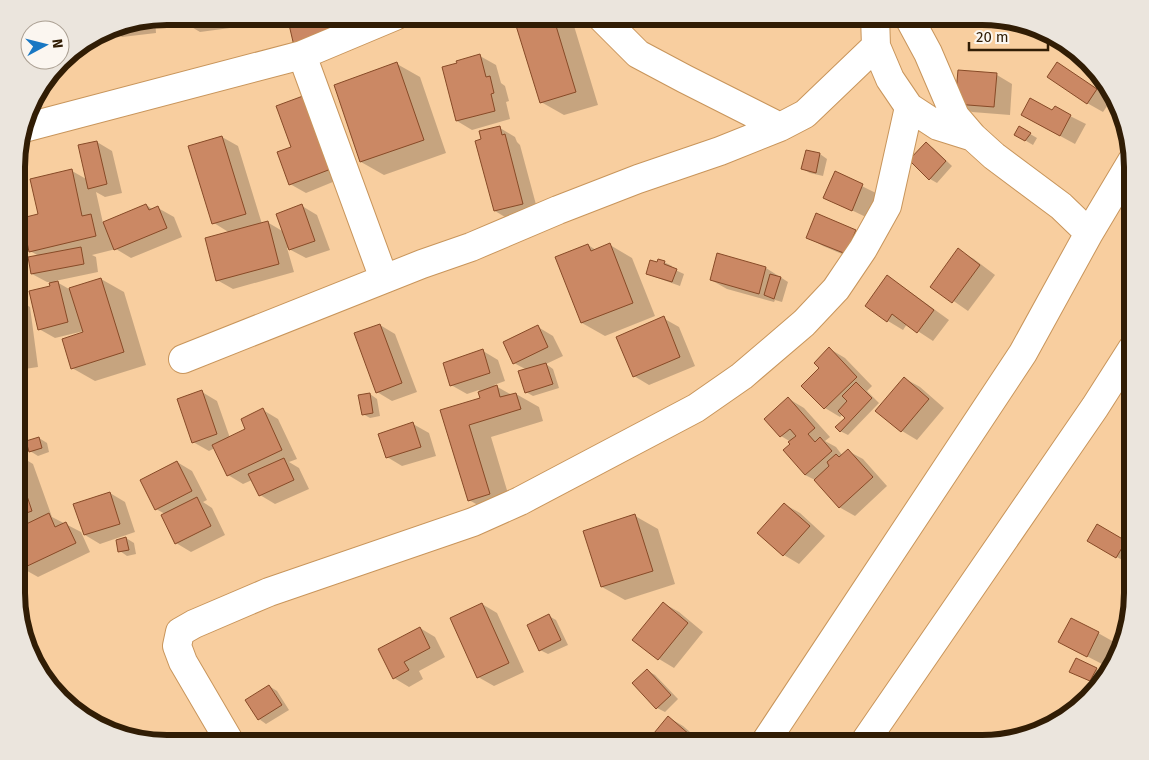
<svg xmlns="http://www.w3.org/2000/svg" width="1149" height="760" font-family="'Fira Sans',sans-serif">
  <rect width="100%" height="100%" fill="#f8ce9f"/>
  <!-- shadow -->
  <path fill="#0003" d="M184,16H244L245,26L200,32L185,23Z
    M288,16H351L357,41Z
    M514,16H571L598,105L564,115L541,102Z
    M944,16H982L1030,24L1033,26V31L960,25Z
    M155,19L156,33L122,37L108,29Z
    M480,56L496,65L501,83L505,86L509,101L506,102L510,119L472,130L457,121Z
    M397,64L420,77L446,153L384,175L361,162L335,86Z
    M1057,64L1112,99L1103,112L1087,103Z
    M959,71L997,75L1012,84L1010,115L972,112L956,103Z
    M1053,112L1070,116L1086,124L1075,144L1038,124Z
    M500,128L515,137L517,142L520,145L538,212L510,220L495,211Z
    M1020,128L1037,138L1033,145L1016,135Z
    M222,137L238,146L262,224L267,222L284,232L302,206L317,215L330,250L306,258L287,248L294,272L233,289L217,280L230,233L214,223Z
    M97,142L112,151L122,193L105,197L96,192L103,223L146,205L154,210L158,208L174,217L182,237L131,258L116,249L92,255L96,257L98,272L55,281L69,289L101,279L124,292L146,365L95,381L72,368L89,332L88,330L55,338L39,329L52,287L50,282H47L32,274L39,256L30,251L40,215L72,171L88,180Z
    M926,144L933,148L952,166L937,183L930,179Z
    M293,148L345,177L306,193L290,184Z
    M807,151L820,154L827,159L823,176L810,173L803,169Z
    M835,173L878,194L868,218L824,197Z
    M855,231L871,240L861,262L823,246L807,237Z
    M588,245L596,250L610,245L632,258L655,316L605,336L582,323L557,258Z
    M958,250L974,259L995,275L968,311L932,286Z
    M664,262L672,266L671,268L684,274L680,286L655,277L647,273L658,263Z
    M766,268L788,282L782,302L775,300L774,302L727,289L711,280Z
    M18,269L20,282L18,283Z
    M887,277L902,286L949,320L933,341L907,324L903,330L888,321Z
    M18,300L30,307L38,367L18,370Z
    M663,318L679,327L695,366L649,385L634,376Z
    M380,325L395,334L417,392L392,401L377,392Z
    M538,327L553,336L563,356L546,364L553,369L559,388L533,396L526,392L527,370L514,363Z
    M830,349L845,358L872,386L867,391L879,403L848,435L840,431L846,418L843,414L840,417L825,408L820,368Z
    M483,351L498,360L505,381L494,385L512,395L516,394L539,407L543,421L491,437L512,507L492,513L469,500L442,411L481,399L479,390L467,394L451,385Z
    M904,378L920,387L944,408L917,440L902,431L877,410Z
    M202,392L217,401L230,438L247,429L263,410L278,419L297,459L289,462L299,468L309,489L275,504L260,495L252,480L243,484L228,475L215,448L209,451L193,442Z
    M370,394L377,399L380,416L370,418L363,414Z
    M789,399L804,408L830,437L825,441L836,447L842,455L848,451L863,459L887,486L855,516L839,507L815,480L805,475L791,442L781,436L766,419Z
    M413,424L429,433L436,456L402,466L387,457Z
    M39,438L47,443L49,452L38,456L30,451Z
    M18,455L33,464L52,517L81,532L90,552L38,577L22,568L18,558Z
    M177,462L192,471L207,500L203,502L212,508L225,535L191,552L176,543L165,514L156,509Z
    M110,493L125,502L135,532L100,544L85,535Z
    M784,504L800,513L825,536L799,564L784,555L759,533Z
    M635,516L658,529L675,584L625,600L602,587Z
    M1098,526L1132,546L1124,561L1089,541Z
    M126,538L134,543L136,554L127,556L120,551Z
    M663,603L679,612L703,632L674,668L659,659L634,640Z
    M482,604L497,613L524,672L494,686L478,677Z
    M549,616L556,620L568,645L548,654L540,650Z
    M420,628L435,637L445,657L419,671L423,679L409,687L394,678Z
    M1098,633L1114,642L1102,664L1075,650Z
    M1096,669L1104,673L1098,684L1078,675Z
    M648,671L655,675L678,699L665,712L657,708L634,684Z
    M269,686L277,691L289,710L266,724L259,719Z
    M668,717L683,726L704,744H646Z
    M194,735L202,739L204,744H176Z"/>
  <!-- building -->
  <path fill="#cb8864" stroke="#874a27" d="M182,16H230V17L184,24Z
    M287,16H338L342,33L294,46Z
    M513,16H553L576,92L540,103Z
    M943,16H982L1018,23L943,17Z
    M141,21V25L108,29L110,28Z
    M1039,29L1066,42L1072,48L1039,30Z
    M480,54L486,77L490,76L494,93L491,94L495,111L456,121L442,67L457,63L456,61Z
    M397,62L424,140L360,162L334,85Z
    M1057,62L1097,89L1087,104L1047,77Z
    M958,70L997,73L994,107L955,104Z
    M303,96L331,169L289,185L277,152L291,147L276,106Z
    M1030,98L1052,110L1055,106L1071,115L1060,136L1021,115Z
    M500,126L502,135L505,134L523,204L494,211L475,141L481,139L479,131Z
    M1019,126L1031,133L1025,141L1014,135Z
    M222,136L246,214L212,224L188,146Z
    M97,141L107,184L88,189L78,145Z
    M926,142L946,161L929,180L909,160Z
    M806,150L820,153L816,173L801,169Z
    M72,169L82,216L91,214L96,236L29,252L22,218L38,214L30,179Z
    M835,171L863,184L852,211L823,198Z
    M146,204L149,210L158,206L167,228L114,250L103,222Z
    M302,204L315,241L289,250L276,214Z
    M816,213L856,230L846,254L806,238Z
    M268,221L279,264L216,281L205,238Z
    M610,243L633,303L581,323L555,257L588,244L591,251Z
    M81,247L84,264L31,274L28,257Z
    M958,248L980,265L952,303L930,287Z
    M717,253L766,267L759,294L710,280Z
    M658,259L665,261L664,264L677,269L672,282L646,274L650,260L657,262Z
    M770,274L781,277L774,299L764,295Z
    M887,275L934,310L917,333L892,314L887,322L865,306Z
    M101,278L124,352L71,369L62,339L83,332L69,288Z
    M58,281L68,322L38,330L29,291L50,286L49,283Z
    M664,316L680,357L633,377L616,337Z
    M18,318L23,359H18Z
    M380,324L402,383L376,393L354,333Z
    M538,325L548,347L513,364L503,342Z
    M829,347L857,377L824,409L801,386L819,368L814,363Z
    M483,349L490,373L450,386L443,363Z
    M546,363L553,384L525,393L518,371Z
    M904,377L929,399L901,432L875,411Z
    M856,382L872,398L840,432L835,427L845,418L838,411L847,401L842,396Z
    M497,385L500,397L516,393L521,409L469,425L490,494L468,501L440,410L480,398L478,392Z
    M202,390L217,434L192,443L177,399Z
    M370,393L373,413L362,415L358,395Z
    M788,397L815,428L808,434L815,442L820,437L832,451L805,475L783,450L790,444L788,442L796,436L790,429L780,437L764,419Z
    M263,408L282,450L227,476L212,445L245,429L241,419Z
    M413,422L421,447L386,458L378,434Z
    M39,437L42,448L29,452L26,441Z
    M848,449L873,477L839,508L814,480L829,466L827,462L836,454L839,457Z
    M284,458L294,480L259,496L248,474Z
    M177,461L192,491L155,510L140,480Z
    M18,469L32,511L18,516Z
    M110,492L120,524L84,535L73,504Z
    M197,497L211,526L175,544L161,515Z
    M784,503L810,526L783,556L757,533Z
    M49,513L55,527L66,522L76,543L21,569L18,560V528Z
    M635,514L653,571L601,587L583,531Z
    M1097,524L1126,541L1116,558L1087,541Z
    M126,537L129,550L118,552L116,540Z
    M663,602L688,623L658,660L632,640Z
    M482,603L509,663L477,678L450,618Z
    M549,614L561,640L539,651L527,625Z
    M1071,618L1099,632L1087,657L1058,642Z
    M420,627L430,648L404,662L409,670L393,679L378,649Z
    M1076,658L1097,668L1090,681L1069,672Z
    M647,669L671,695L656,709L632,683Z
    M269,685L282,705L258,720L245,700Z
    M668,716L690,735L683,744H645Z
    M194,733L199,744H173Z"/>
  <g fill="none" stroke-linecap="round" stroke-linejoin="round">
    <!-- street casing -->
    <g stroke="#c8955b" stroke-width="30">
      <path id="street" d="M600,16L638,54L685,79L780,127
        M875,16L876,46L890,79L909,107L938,126L973,137
        M908,16L928,53L955,116L973,137L994,156L1061,206L1089,233
        M302,55L384,279
        M24,128L302,55L395,16
        M183,359L422,264L471,247L558,210L638,179L720,151L780,127L805,114L876,46
        M864,743L1095,407L1132,349
        M231,744L183,662L177,646L180,632L194,624L269,592L473,522L520,501L696,408L742,376L804,323L836,289L863,249L887,206L909,107
        M764,744L1023,353L1089,233L1132,161"/>
    </g>
    <!-- street -->
    <use href="#street" stroke="#fff" stroke-width="28"/>
  </g>
  <!-- crop -->
  <path d="M0 0H1149V760H0ZM167 25H982A142 142 0 0 1 1124 167V593A142 142 0 0 1 982 735H167A142 142 0 0 1 25 593V167A142 142 0 0 1 167 25Z" fill="#ebe5dd" fill-rule="evenodd"/>
  <path fill="none" stroke="#311d05" stroke-width="6" d="M167 25H982A142 142 0 0 1 1124 167V593A142 142 0 0 1 982 735H167A142 142 0 0 1 25 593V167A142 142 0 0 1 167 25Z"/>
  <!-- north arrow -->
  <g transform="translate(45 45) rotate(83)"><circle r="24" fill="#fbf6f0" stroke="#aa9f92"/>
  <path d="M0-4L9 19L0 12L-9 19Z" fill="#1877c3"/>
  <text y="-8" font-size="14" font-weight="bold" text-anchor="middle" fill="#311d05">N</text>
  </g>
  <!-- scale -->
  <path d="M969 42v8h79v-8" fill="none" stroke="#311d05" stroke-width="2.5"/>
  <text x="976" y="42" font-size="15" fill="#311d05" stroke="#fbf6f0" stroke-width="4" paint-order="stroke">20 m</text>
</svg>
